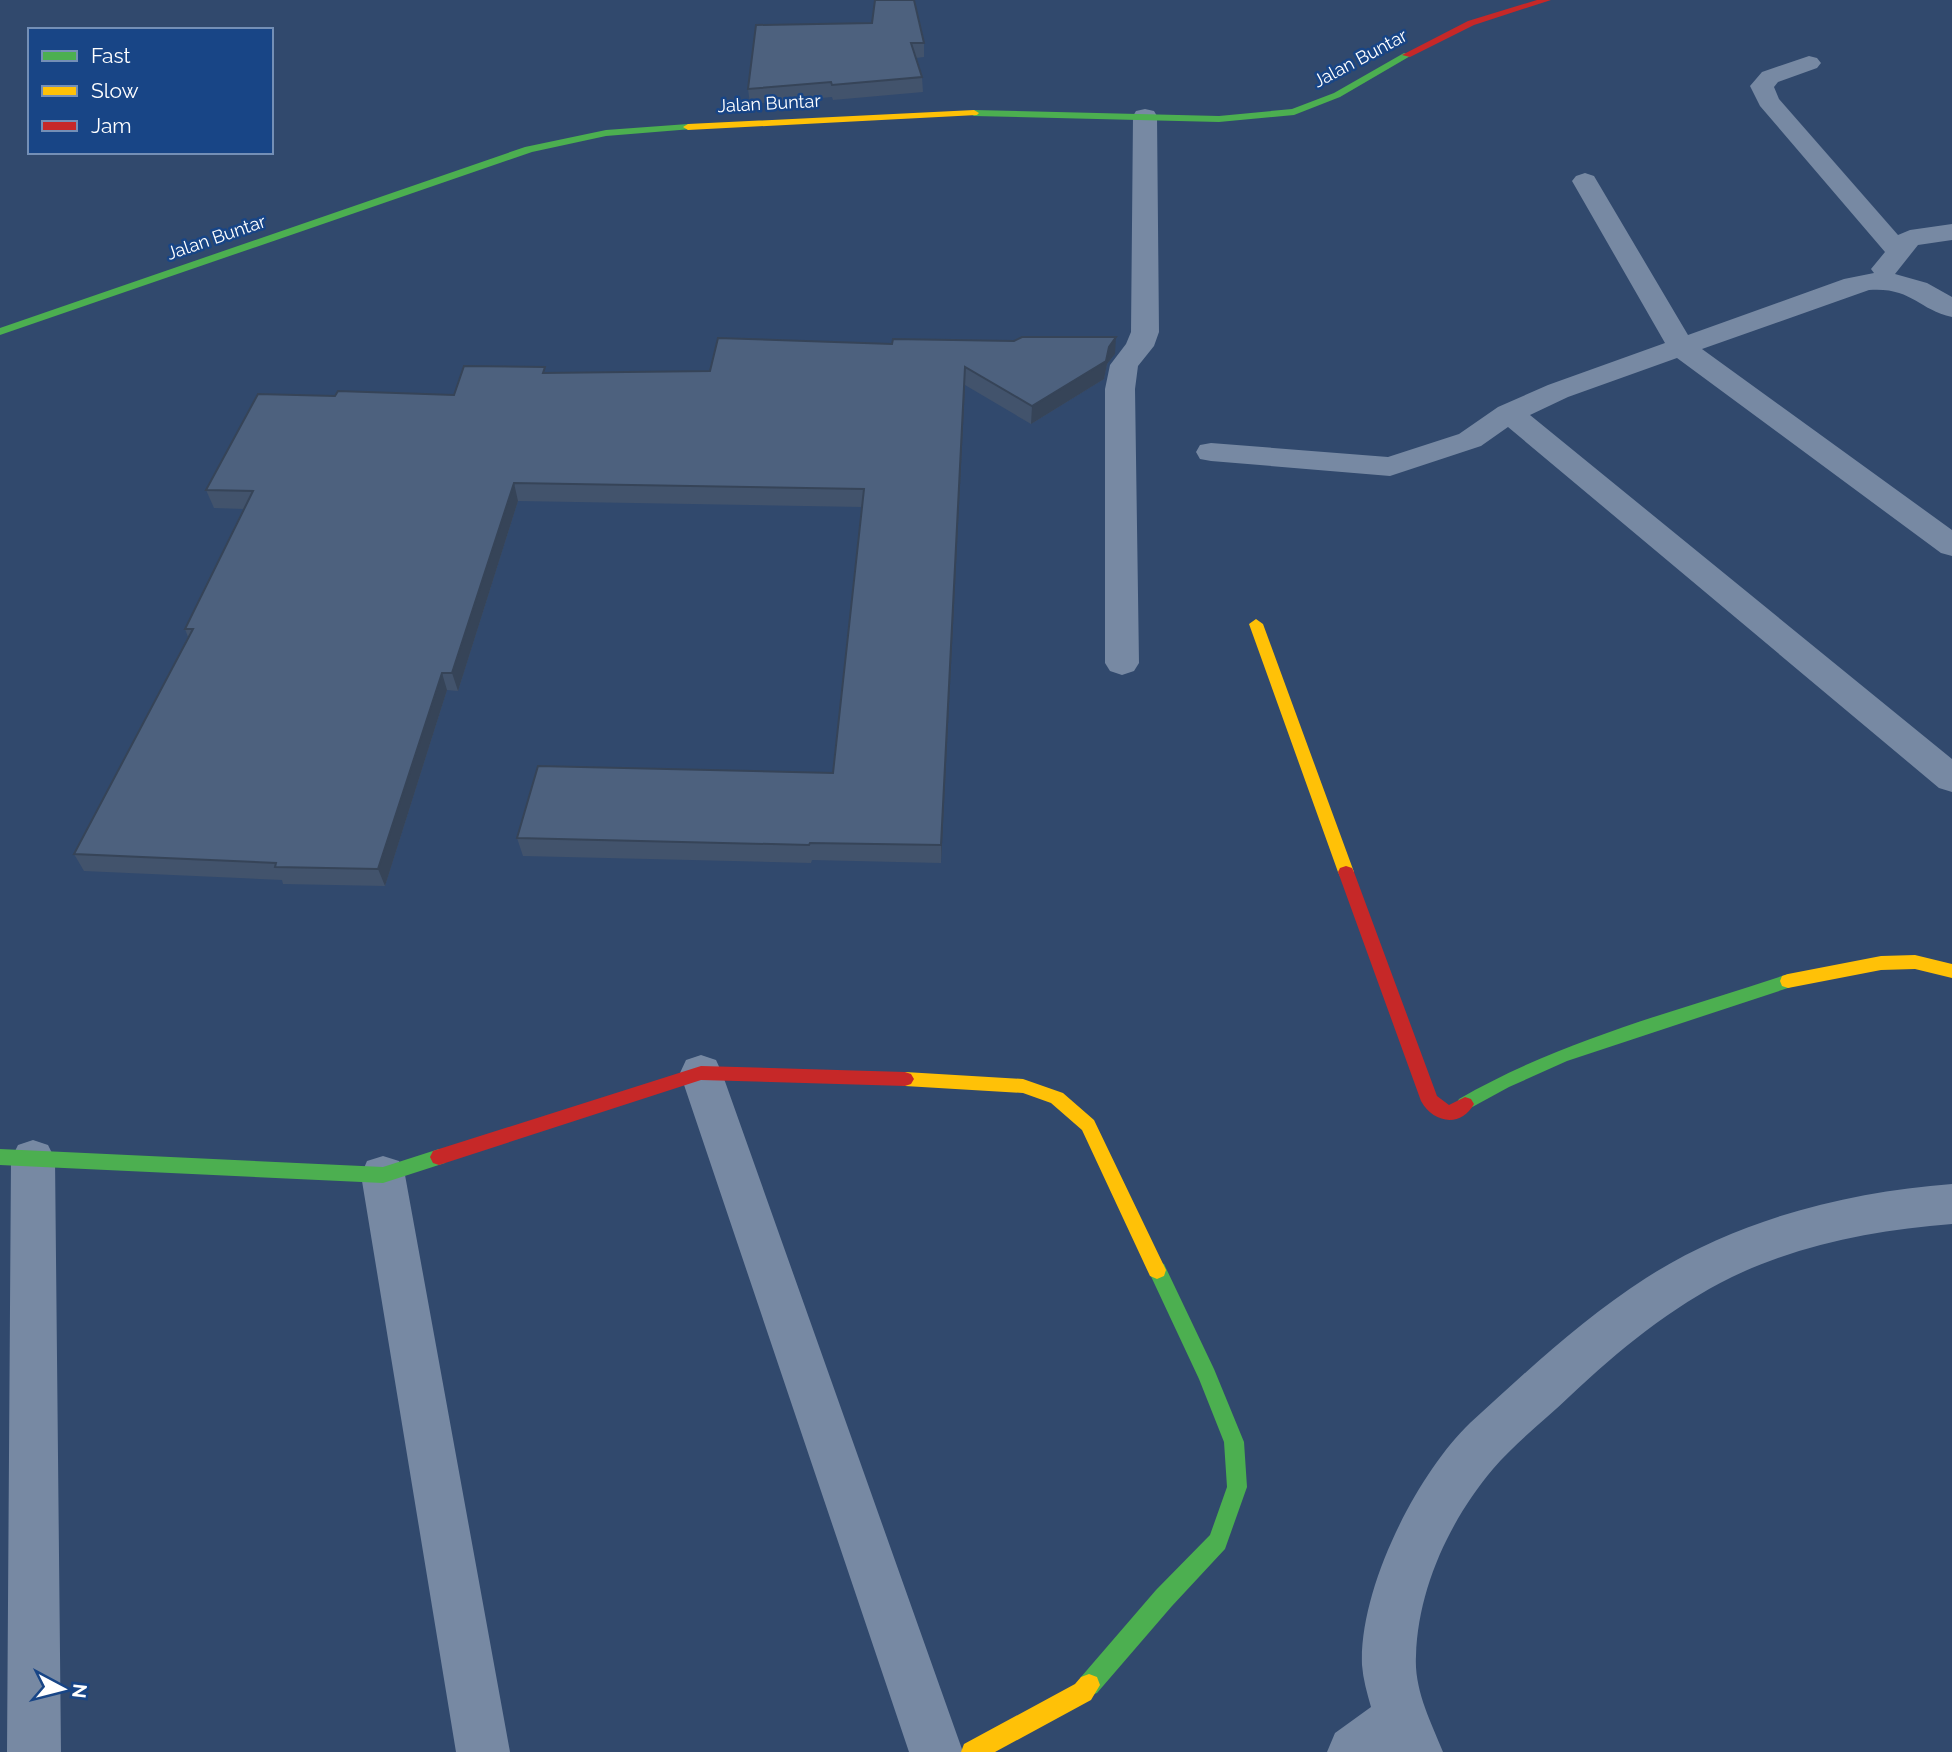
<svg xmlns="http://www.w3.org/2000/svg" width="1952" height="1752" font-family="Raleway,sans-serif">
  <rect width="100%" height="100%" fill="#31496d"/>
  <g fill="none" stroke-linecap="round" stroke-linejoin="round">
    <!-- street -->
    <path fill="#7789a3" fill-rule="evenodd" d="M1809,56L1817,58L1821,63L1817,68L1778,82L1774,87L1779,99L1898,235L1910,230L1952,224V240L1918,245L1895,274L1927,283L1952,297V317C1917,309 1912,287 1869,290L1702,349L1952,530V556L1941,553L1677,358L1568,397L1530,415L1952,759V792L1939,788L1508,427L1481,446L1390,476L1211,461L1200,459L1196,452L1200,445L1211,443L1388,457L1459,434L1498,407L1548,385L1665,343L1572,181L1576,176L1585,173L1594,176L1688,335L1844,279L1874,273L1871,269L1885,252L1760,106L1750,86L1762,72Z
      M1145,109L1154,111L1157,116L1159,332L1154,346L1138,366L1135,389L1139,663L1134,671L1122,675L1110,671L1105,663V389L1110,365L1126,344L1131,332L1133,116L1136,111Z
      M701,1055L716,1060L722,1073L963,1752H909L680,1073L686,1060Z
      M33,1140L48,1145L55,1159L61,1752H7L11,1159L18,1145Z
      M383,1156L399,1161L405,1175L510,1752H456L361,1175L367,1161Z
      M1952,1184V1224C1877,1230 1800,1244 1732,1277C1671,1307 1619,1350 1570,1396C1545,1420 1516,1442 1493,1469C1450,1520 1418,1588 1416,1656C1414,1690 1431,1722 1443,1752H1327L1335,1733L1371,1707C1367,1693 1363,1679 1362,1665C1359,1589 1416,1475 1470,1423C1526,1372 1582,1319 1646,1278C1736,1220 1846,1192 1952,1184Z"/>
    <!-- fast -->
    <path fill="#4caf50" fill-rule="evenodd" d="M1404,53L1412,55L1340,97L1294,115L1219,122L974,116L969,113L974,110L1219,116L1292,109L1334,93Z
      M688,124L693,127L692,129L606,136L532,152L0,335V328L525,147L606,130Z
      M1788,974L1794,976L1796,981L1794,986L1567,1061L1509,1087L1465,1111L1459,1109L1456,1104L1459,1099C1561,1040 1677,1011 1788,974Z
      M0,1149L383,1167L439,1149L445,1151L448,1157L445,1163L383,1183L0,1165Z
      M1157,1261L1164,1264L1214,1369L1244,1442L1247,1487L1225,1549L1172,1606L1097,1693L1089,1696L1081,1693L1078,1685L1081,1677L1156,1590L1210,1535L1227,1487L1224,1442L1199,1379L1148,1270L1150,1264Z"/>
    <!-- slow -->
    <path fill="#ffc107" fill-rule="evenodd" d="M974,110L979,113L977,115L688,130L683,127L688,124Z
      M1256,619L1263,624L1354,872L1352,876H1340L1338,872L1249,624Z
      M1915,955L1952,964V978L1915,969L1881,970L1788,988L1782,986L1780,981L1782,976L1788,974L1881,956Z
      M905,1072L1023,1079L1063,1093L1094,1120L1166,1270L1164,1276L1157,1279L1150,1276L1082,1130L1051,1103L1023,1093L905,1086L899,1084L896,1079L899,1074Z
      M1089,1674L1097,1677L1100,1685L1091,1700L995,1752H961L964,1744L1075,1684L1081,1677Z"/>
    <!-- jam -->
    <path fill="#c62828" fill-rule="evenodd" d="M1537,0H1551L1474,25L1410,57L1402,55L1468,21Z
      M1346,866L1352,868L1354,872L1437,1096L1449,1105L1465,1097L1471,1099L1474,1104C1461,1128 1433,1123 1421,1101L1338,872L1340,868Z
      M701,1066L905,1072L911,1074L914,1079L911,1084L905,1086L701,1080L439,1165L433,1163L430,1157L433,1151L439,1149Z"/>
  </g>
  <!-- wall -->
  <path fill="#42536c" d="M756,25L924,43V57L916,58L922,77L923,92L833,100L832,97L750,104L748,89Z
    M1115,354L1107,364L1104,379L1031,424L965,385L941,863L812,860L811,863L523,856L517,838L833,773L862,507L518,501L458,691L447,690L385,886L283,884L282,880L84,871L74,854L188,637L185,629L244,509L214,508L206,490L335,396L454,395L546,373L710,371Z"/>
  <!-- shaded-wall -->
  <path fill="#364458" d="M1116,337L1115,354L1107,364L1104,379L1031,424L1032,406L1109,347Z
    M965,367V385L941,863V845Z
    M514,483L518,501L458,691L452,673Z
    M442,673L447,690L385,886L378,869Z"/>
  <!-- building -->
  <path fill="#4d617e" stroke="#364458" stroke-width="2" d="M875,0H914L924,43H911L922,77L832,85L831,82L748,89L756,25L872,23Z
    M1022,337H1116L1109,347L1106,361L1032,406L965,367L941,845L810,843L809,845L517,838L538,766L833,773L864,489L514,483L452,673H442L378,869L275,867L276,863L74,854L193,629H185L253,491L206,490L258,394L335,396L338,391L454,395L464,366L545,367L543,373L710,371L718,338L892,344L893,339L1014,341Z"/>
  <g text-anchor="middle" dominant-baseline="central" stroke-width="5" stroke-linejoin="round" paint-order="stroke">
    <!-- far-street labels -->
    <g font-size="18" fill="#fff" stroke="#184586">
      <text transform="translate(1360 58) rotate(-28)">Jalan Buntar</text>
      <text transform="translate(769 103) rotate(-3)">Jalan Buntar</text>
      <text transform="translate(216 237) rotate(-19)">Jalan Buntar</text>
    </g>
  </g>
  <!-- legend -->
  <rect x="28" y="28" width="245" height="126" fill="#184586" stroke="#748fb6" stroke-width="2"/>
  <rect x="42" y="51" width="35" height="10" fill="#4caf50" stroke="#748fb6" stroke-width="2"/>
  <text x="91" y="63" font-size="21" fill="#ffffff">Fast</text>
  <rect x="42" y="86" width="35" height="10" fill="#ffc107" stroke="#748fb6" stroke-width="2"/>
  <text x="91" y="98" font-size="21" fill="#ffffff">Slow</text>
  <rect x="42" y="121" width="35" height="10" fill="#c62828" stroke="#748fb6" stroke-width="2"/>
  <text x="91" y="133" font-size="21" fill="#ffffff">Jam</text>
  <!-- north arrow -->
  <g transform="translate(63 1689) rotate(97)" stroke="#184586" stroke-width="5" paint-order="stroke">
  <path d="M0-5L12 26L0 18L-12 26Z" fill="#ffffff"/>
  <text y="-10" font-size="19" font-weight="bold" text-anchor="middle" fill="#ffffff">N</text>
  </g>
</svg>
